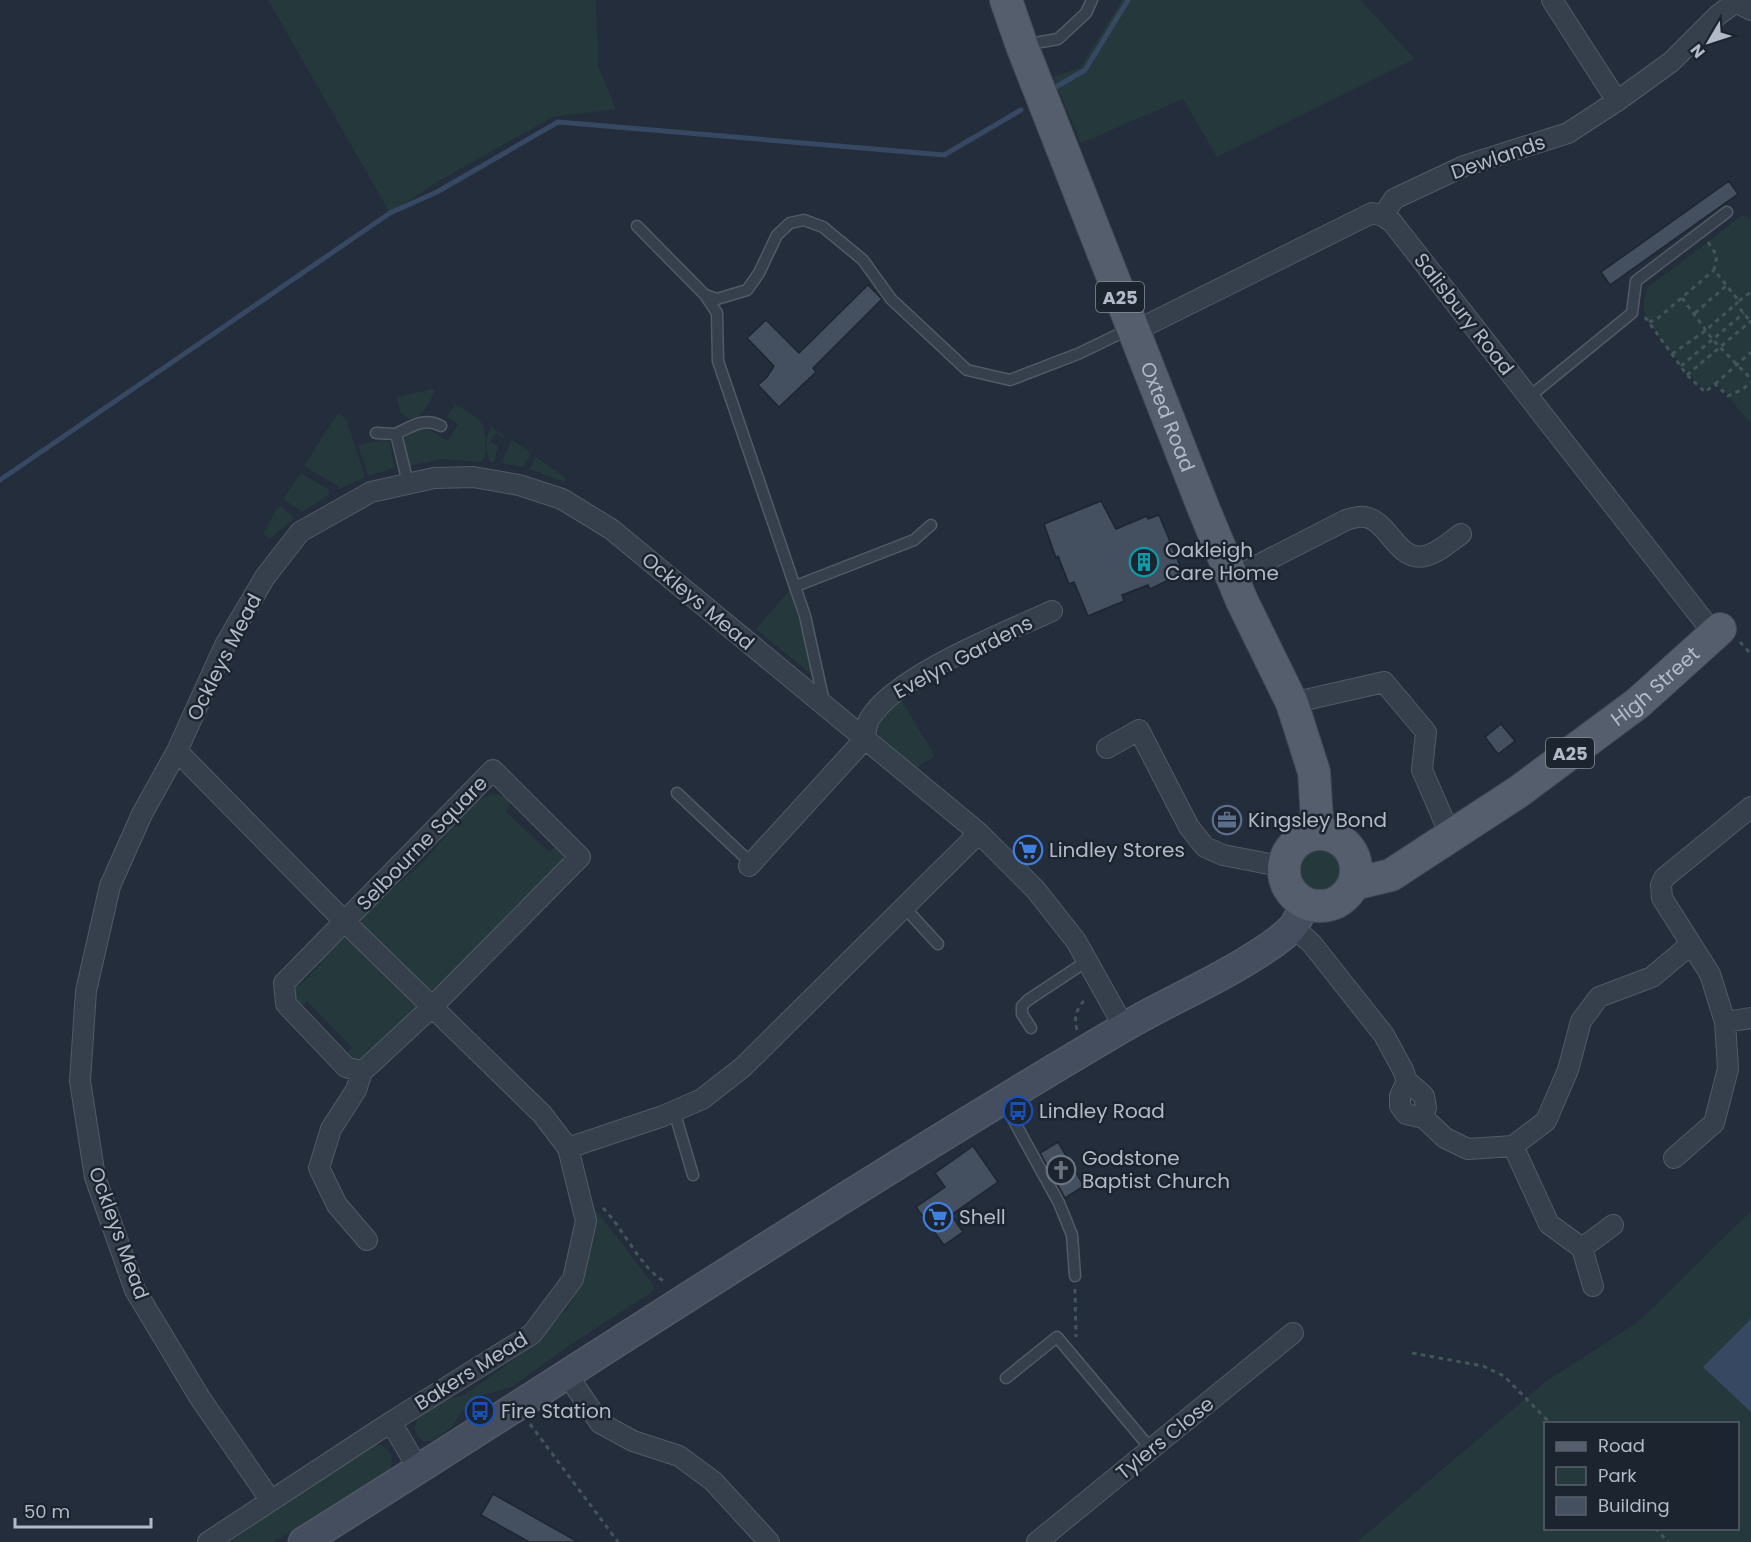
<svg xmlns="http://www.w3.org/2000/svg" width="1751" height="1542" font-family="Poppins,sans-serif">
  <rect width="100%" height="100%" fill="#232d3b"/>
  <!-- green -->
  <path fill="#25393c" fill-rule="evenodd" d="M268,0H596L598,66L616,109L553,117L437,182L390,213Z
    M1122,0H1360L1415,59L1217,157L1183,99L1081,143L1053,77L1080,68Z
    M1742,215L1751,219V420L1749,422L1717,382L1704,389C1689,374 1650,330 1644,311C1642,305 1646,294 1647,288L1703,246Z
    M432,389L435,391C428,404 425,416 409,419L400,412L397,397Z
    M455,404C486,423 486,420 485,457L481,462L443,459L408,466L403,441L406,434L422,428L430,430L448,441L458,424L447,417Z
    M338,413L346,419L364,473V478L341,488L304,466Z
    M491,427L505,436L502,438L496,432L490,442L498,446L494,462L491,463C485,454 485,436 491,427Z
    M384,440L390,443L394,468L368,476L358,445Z
    M512,440L531,453L523,467L501,463Z
    M536,457L566,478L564,482L529,469Z
    M301,473L328,489L330,494L302,512L283,499Z
    M281,506L294,517L293,520L269,539L263,534L277,508Z
    M790,590L816,678L756,629Z
    M899,696L935,756L914,769C903,759 871,738 877,722C881,713 893,703 899,696Z
    M491,794L504,796L513,801L505,811L548,851L559,845L566,855V863L516,905L472,956L436,990H425L362,929L361,918C379,898 400,884 420,865C439,847 468,802 491,794Z
    M1296 869a25 25 0 1 1 50 0a25 25 0 1 1-50 0Z
    M349,934L420,1004L419,1010L359,1062L345,1056L352,1047L307,1001L300,1009L294,1004L293,987L296,984L300,985L321,963L320,959L335,939Z
    M592,1205L652,1283L654,1288L652,1292L570,1345L512,1387L478,1396L463,1410L452,1427L438,1437L431,1441H424L418,1437L415,1430L416,1422L418,1417L436,1402L464,1395L543,1339L551,1324L568,1308L581,1283Z
    M1751,1211V1542H1357L1545,1382L1638,1322ZM1546,1424H1738V1528H1546Z
    M376,1444C391,1447 395,1458 389,1472L273,1542H229L243,1533L244,1526L369,1445Z"/>
  <!-- water -->
  <path fill="#364862" d="M1751,1319V1412L1703,1367Z"/>
  <g fill="none" stroke-linecap="round" stroke-linejoin="round">
    <!-- stream -->
    <path stroke="#364862" stroke-width="5" d="M1056,87L1085,70L1128,0
      M0,480L390,213L437,192L558,122L944,155L1021,110"/>
  </g>
  <!-- building -->
  <path fill="#445060" stroke="#1e2632" stroke-width="1.5" d="M1729,181L1738,194L1610,285L1601,272Z
    M868,285L882,299L813,368L816,372L779,407L758,385L767,377L774,366L747,338L766,320L799,353Z
    M1101,501L1116,529L1147,516L1148,519L1159,515L1183,573L1150,589L1148,585L1122,595L1124,601L1088,616L1074,582L1069,584L1058,556L1056,558L1044,524Z
    M1501,724L1515,741L1498,754L1485,737Z
    M1058,1142L1084,1186L1065,1198L1040,1153Z
    M973,1146L998,1182L951,1215L963,1232L944,1245L916,1207L945,1187L935,1173Z
    M493,1494L578,1542H529L481,1515Z"/>
  <g fill="none" stroke-linecap="round" stroke-linejoin="round">
    <!-- lane casing -->
    <g stroke="#525a66" stroke-width="13">
      <path id="lane" d="M1024,45L1058,39L1086,13L1092,0
        M637,226L705,295L717,313L718,361L805,616L824,702
        M705,295L717,299L747,290L759,273L777,235L790,223L804,220L823,227L863,260L891,299L967,370L1010,380L1080,353L1117,335L1131,332
        M1529,397L1632,313L1636,281L1727,212
        M376,433L396,434
        M408,483L396,434C412,426 424,417 441,426
        M796,586L914,540L931,525
        M677,793L751,863
        M904,907L938,944
        M1031,1028L1022,1014V1006L1028,1000L1087,961
        M1003,1101L1059,1203L1072,1235L1075,1276
        M674,1111L693,1175
        M1006,1378L1057,1337L1151,1449"/>
    </g>
    <!-- street casing -->
    <g stroke="#525a66" stroke-width="22">
      <path id="street" d="M1552,0L1617,101
        M1383,216L1394,199L1464,166L1568,133L1617,101L1671,62L1718,15L1736,2L1751,10
        M1133,332L1372,213L1383,216L1392,222L1714,634
        M1233,578L1346,520C1352,518 1359,516 1365,517C1389,521 1398,563 1425,556C1438,553 1450,542 1461,534
        M1292,703L1384,682L1426,732L1422,770L1451,837
        M1107,748L1139,730L1189,827L1205,847L1223,855L1285,867
        M177,751L344,921L542,1114L568,1148L586,1221L573,1279L532,1334L391,1422L208,1542
        M493,770L580,857L433,1006L362,1072L346,1067L286,1004L284,983Z
        M749,866L864,740C866,733 866,724 870,718C897,675 1004,633 1052,611
        M1293,927L1312,944L1384,1035L1403,1070L1407,1081L1424,1096L1426,1107L1424,1118
        M1725,1022L1751,1018
        M362,1072L356,1090L331,1129L319,1168L337,1205L367,1240
        M1407,1081L1400,1096V1106L1406,1114L1424,1118L1445,1138L1468,1149L1513,1146L1546,1121L1568,1070L1581,1021L1599,997L1652,977L1690,945
        M1513,1146L1549,1224L1582,1248L1613,1225
        M568,1148L663,1116L702,1099L743,1067L979,833L1035,889L1076,941L1124,1027
        M1674,1158L1714,1123L1728,1069L1725,1022L1710,974L1662,898L1661,885L1664,878L1751,807
        M1582,1248L1593,1286
        M566,1373L600,1423L633,1441L679,1456L713,1481L769,1542
        M391,1422L419,1470
        M271,1501L200,1398L135,1290L95,1177L80,1081L86,991L110,886L142,814L177,751L225,645L265,577L300,532L371,492L434,478L473,477L519,485L562,499L611,529L979,833
        M1037,1542L1293,1333"/>
    </g>
    <!-- secondary casing -->
    <g stroke="#525a66" stroke-width="31">
      <path id="secondary" d="M303,1542C576,1371 844,1192 1121,1029C1164,1003 1211,984 1253,957C1266,949 1280,940 1291,929C1298,922 1301,911 1305,903"/>
    </g>
    <!-- primary casing -->
    <g stroke="#404854" stroke-width="34">
      <g id="primary">
        <path id="s1" d="M1006,0L1022,46L1205,512L1242,601L1292,703L1314,772L1318,834"/>
        <circle cx="1320" cy="870" r="36"/>
        <path id="s2" d="M1354,884L1391,875L1518,792L1638,703L1720,629"/>
      </g>
    </g>
    <!-- path -->
    <path stroke="#42565a" stroke-width="3" stroke-dasharray="4.5 4.5" stroke-linecap="butt" d="M1708,242L1717,256L1714,270L1739,301L1736,304L1751,322
      M1682,298L1713,340L1751,379
      M1739,301L1751,292
      M1695,313L1726,286
      M1645,317L1687,375L1705,392L1715,384L1728,396L1743,389L1751,382
      M1649,322L1657,319L1714,270
      M1672,354L1705,331L1736,304
      M1681,366L1744,313
      M1687,375L1751,321
      M1715,384L1751,352
      M1740,642L1751,654
      M1077,1030C1073,1016 1077,1009 1086,998
      M603,1208C623,1228 643,1272 666,1282
      M1075,1289L1076,1337
      M1412,1353L1483,1366L1504,1376L1551,1424
      M530,1424L618,1542
      M1655,1528L1668,1542"/>
    <!-- lane -->
    <use href="#lane" stroke="#363f4c" stroke-width="10"/>
    <!-- street -->
    <use href="#street" stroke="#363f4c" stroke-width="20"/>
    <!-- secondary -->
    <use href="#secondary" stroke="#444e5e" stroke-width="28"/>
    <!-- primary -->
    <use href="#primary" stroke="#545e6c" stroke-width="32"/>
  </g>
  <!-- icons -->
  <defs>
    <g id="building-ring" transform="scale(1.5)"><circle r="9.5" fill="#1c2430" stroke="#0f9aa8" stroke-width="1.5"/><path d="M-4-6H4V6H1V3H-1V6H-4ZM-2.5-4.3h1.7v1.8h-1.7ZM.8-4.3h1.7v1.8H.8ZM-2.5-1h1.7V.8h-1.7ZM.8-1h1.7V.8H.8Z" fill="#0f9aa8"/></g>
    <g id="office-ring" transform="scale(1.5)"><circle r="9.5" fill="#1c2430" stroke="#5c6f8a" stroke-width="1.5"/><path d="M-6-3h4V-5.5h4V-3h4V5H-6ZM-1-4.5V-3h2v-1.5ZM-6 0V1H6V0Z" fill="#5c6f8a"/></g>
    <g id="supermarket-ring" transform="scale(1.5)"><circle r="9.5" fill="#1c2430" stroke="#3f7fe0" stroke-width="1.5"/><path d="M-6-5.5h2.5l.6 2H6L4.5 2H-2.5L-4.4-4H-6ZM-1.5 3.2a1.3 1.3 0 1 0 .1 0ZM3 3.2a1.3 1.3 0 1 0 .1 0Z" fill="#3f7fe0"/></g>
    <g id="bus-ring" transform="scale(1.5)"><circle r="9.5" fill="#1c2430" stroke="#1a4fb4" stroke-width="1.5"/><path d="M-5-6H5V4H4V6H2V4H-2V6H-4V4H-5ZM-3.5-4V0h7V-4ZM-3.5 1.2v1.5H-2V1.2ZM2 1.2v1.5H3.5V1.2Z" fill="#1a4fb4"/></g>
    <g id="church-ring" transform="scale(1.5)"><circle r="9.5" fill="#1c2430" stroke="#6b7280" stroke-width="1.5"/><path d="M-1.2-6h2.4v3.5h3.3v2.4h-3.3V6h-2.4V-.1h-3.3v-2.4h3.3Z" fill="#6b7280"/></g>
  </defs>
  <g fill-rule="evenodd">
    <use href="#building-ring" x="1144" y="562"/>
    <use href="#office-ring" x="1227" y="820"/>
    <use href="#supermarket-ring" x="1028" y="850"/>
    <use href="#bus-ring" x="1018" y="1111"/>
    <use href="#church-ring" x="1061" y="1170"/>
    <use href="#supermarket-ring" x="938" y="1217"/>
    <use href="#bus-ring" x="480" y="1411"/>
  </g>
  <g text-anchor="middle" dominant-baseline="central" stroke-width="5" stroke-linejoin="round" paint-order="stroke">
    <!-- shield labels -->
    <g fill="#1c2430" stroke="#858d9a" stroke-width="1.5">
      <rect x="1096" y="282" width="48" height="30" rx="4.5"/>
      <rect x="1546" y="738" width="48" height="30" rx="4.5"/>
    </g>
    <g font-size="18" font-weight="bold" fill="#b2bac7">
      <text x="1120" y="297">A25</text>
      <text x="1570" y="753">A25</text>
    </g>
    <!-- street labels -->
    <g font-size="20" fill="#b2bac7" stroke="#1c2430">
      <text transform="translate(1498 157) rotate(-19)">Dewlands</text>
      <text transform="translate(1464 314) rotate(52)">Salisbury Road</text>
      <text stroke="none"><textPath href="#s1" startOffset="447">Oxted Road</textPath></text>
      <text transform="translate(698 601) rotate(40)">Ockleys Mead</text>
      <text transform="translate(224 657) rotate(-63)">Ockleys Mead</text>
      <text transform="translate(963 657) rotate(-28)">Evelyn Gardens</text>
      <text stroke="none"><textPath href="#s2" startOffset="363">High Street</textPath></text>
      <text transform="translate(422 843) rotate(-46)">Selbourne Square</text>
      <text transform="translate(119 1233) rotate(70)">Ockleys Mead</text>
      <text transform="translate(471 1371) rotate(-32)">Bakers Mead</text>
      <text transform="translate(1165 1438) rotate(-39)">Tylers Close</text>
    </g>
    <!-- poi labels -->
    <g font-size="20" fill="#b2bac7" stroke="#1c2430" text-anchor="start">
      <text x="1165" y="550">Oakleigh<tspan x="1165" dy="23">Care Home</tspan></text>
      <text x="1248" y="820">Kingsley Bond</text>
      <text x="1049" y="850">Lindley Stores</text>
      <text x="1039" y="1111">Lindley Road</text>
      <text x="1082" y="1158">Godstone<tspan x="1082" dy="23">Baptist Church</tspan></text>
      <text x="959" y="1217">Shell</text>
      <text x="501" y="1411">Fire Station</text>
    </g>
  </g>
  <!-- legend -->
  <rect x="1544" y="1422" width="195" height="108" fill="#1c2430" stroke="#58606c" stroke-width="1.5"/>
  <rect x="1556" y="1442" width="30" height="9" fill="#545e6c" stroke="#58606c" stroke-width="1.5"/>
  <text x="1598" y="1452" font-size="18" fill="#b2bac7">Road</text>
  <rect x="1556" y="1467" width="30" height="18" fill="#25393c" stroke="#58606c" stroke-width="1.5"/>
  <text x="1598" y="1482" font-size="18" fill="#b2bac7">Park</text>
  <rect x="1556" y="1497" width="30" height="18" fill="#445060" stroke="#58606c" stroke-width="1.5"/>
  <text x="1598" y="1512" font-size="18" fill="#b2bac7">Building</text>
  <!-- north arrow -->
  <g transform="translate(1709 42) rotate(231)" stroke="#1c2430" stroke-width="4.5" paint-order="stroke">
  <path d="M0-4.5L10 22L0 15L-10 22Z" fill="#b2bac7"/>
  <text y="-9" font-size="16" font-weight="bold" text-anchor="middle" fill="#b2bac7">N</text>
  </g>
  <!-- scale -->
  <path d="M15 1518v9h136v-9" fill="none" stroke="#b2bac7" stroke-width="3"/>
  <text x="24" y="1518" font-size="18" fill="#b2bac7" stroke="#1c2430" stroke-width="4.5" paint-order="stroke">50 m</text>
</svg>
